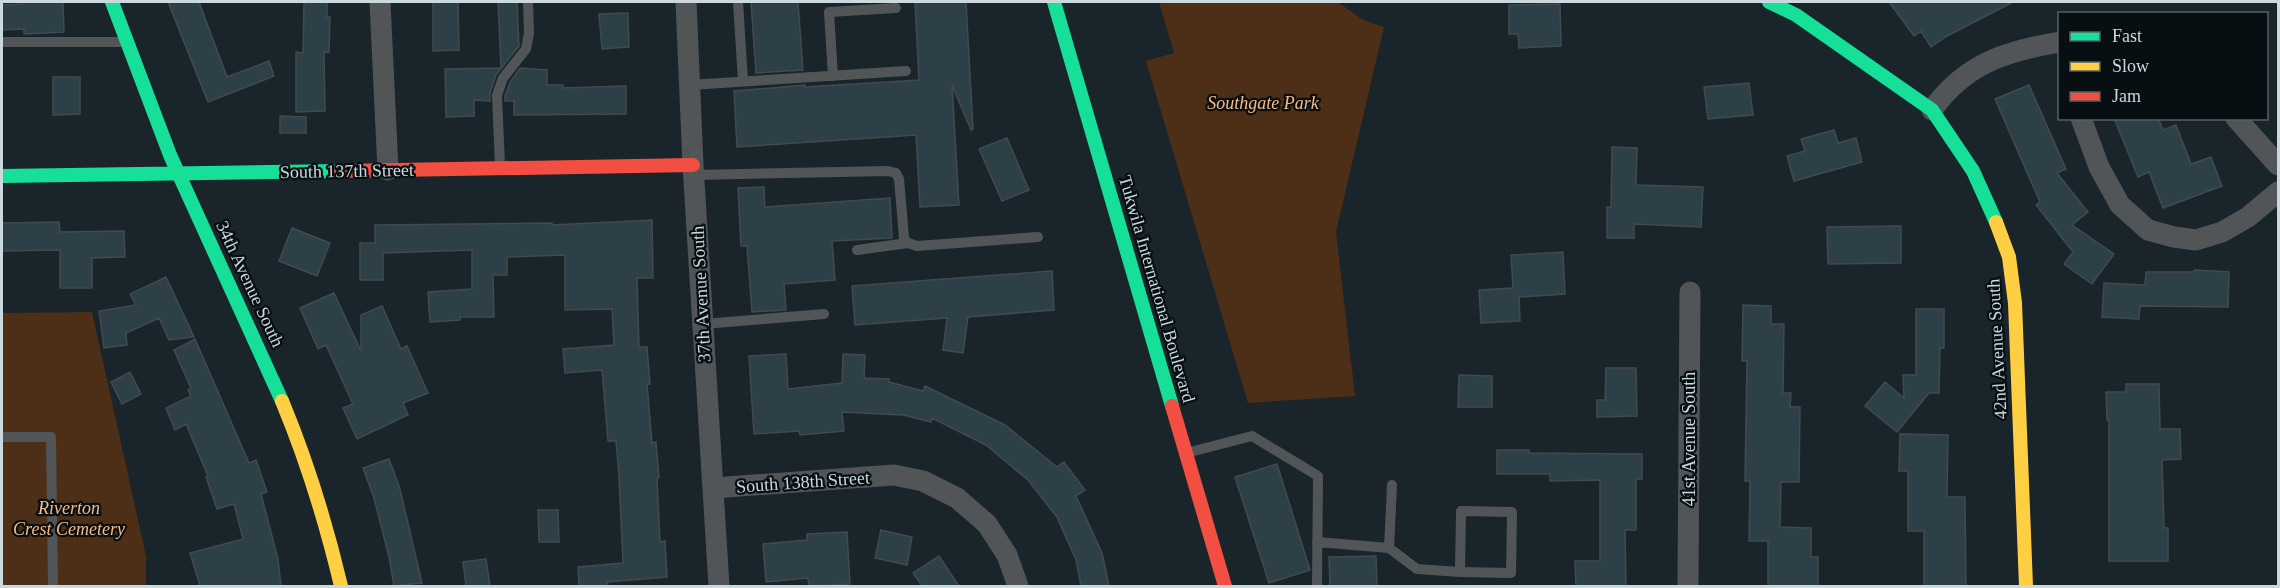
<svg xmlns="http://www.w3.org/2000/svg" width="2280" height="588" font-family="'Times New Roman',serif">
  <rect width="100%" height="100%" fill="#19252a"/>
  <!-- green -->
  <path fill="#4c2f16" d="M1159,2H1338L1363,20L1384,27L1336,232L1355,396L1248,403L1146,61L1174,53Z
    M92,312L146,556V586H2V313Z"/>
  <!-- building -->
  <path fill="#2e4047" stroke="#414a4f" stroke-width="1.5" d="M23,2H63L64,32L24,34V29L2,30V5L23,4Z
    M168,2H199L227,77L269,61L274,76L208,102Z
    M304,2H327V17H330L329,52H324L325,111L296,112V52L303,53Z
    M433,2H458L459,50L433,51Z
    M498,2H517L519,46L496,75L490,93V101L474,100V116L446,117L445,69L501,68Z
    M751,2H798L803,70L756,73Z
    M915,2H966L973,129L971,130L952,85L959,205L920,207L916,135L737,147L734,91L805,85V87L919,80Z
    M1889,2H2013L1947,36L1931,47L1921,31L1914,36Z
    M1560,4L1561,46L1519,48L1518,34H1509V5Z
    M628,13L629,47L602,49L599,14Z
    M520,68L547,70V85H563V88L626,86V114L514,115V101H505V96L510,82Z
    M53,77H80V114L53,115Z
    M1749,83L1753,115L1708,119L1704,87Z
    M2029,85L2066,169L2057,173L2088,212L2072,225L2114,254L2092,284L2064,264L2073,252L2036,205L2040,202L1995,99Z
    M280,116L306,117V133H280Z
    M2114,118H2158L2163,130L2176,125L2191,164L2211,157L2222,186L2163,208L2149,172L2138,177Z
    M1834,130L1838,143L1856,138L1862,162L1794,181L1787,156L1805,151L1801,139Z
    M1007,138L1029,190L1002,201L979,149Z
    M1612,147L1637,148L1636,185L1703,187L1701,227L1634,224V238H1607V207H1611Z
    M764,187L765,207L890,198L892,238L832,241L835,280L784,284L786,310L752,312L747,246H741L738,188Z
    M652,220L653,278H637L639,347H647L650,384H647L652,443L656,442L659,478H657L660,542L665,541L667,577L607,582L608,586H579L578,567L623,563L619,476L616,441H608L602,370L565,373L563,349L614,345L612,309L565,310V255L507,257V275H493L494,317H460V320L430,322L428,292L472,289V250L383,253V280H360V243H375V225L552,223V225Z
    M59,222L60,232L124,231L125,257L92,258V288H60V250L2,251V223Z
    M1901,226V263L1828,264L1827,227Z
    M292,228L330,243L317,276L279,261Z
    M1563,252L1565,294L1519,297L1520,321L1481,323L1479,290L1513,288L1511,255Z
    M2194,270L2229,272L2228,307L2140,306L2139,319L2102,317L2104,283L2145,285L2146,272H2193Z
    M1052,271L1054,310L968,317L963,353L943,350L947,318L855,325L852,286Z
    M166,277L194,337L169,340L159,318L126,333L127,345L104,348L99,311L136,305L130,294Z
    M334,293L361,351V315L382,306L401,349L407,346L428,393L403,403L408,415L357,439L343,408L353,404L326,345L318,349L300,308Z
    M1743,305L1771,306V324H1784L1783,393H1791L1790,407H1800L1799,482H1781L1780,527L1811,528V557H1818V586H1768V541H1749L1750,481H1745L1747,361H1742Z
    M1916,309H1944V348H1940L1939,393H1929L1897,432L1865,406L1885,382L1904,398L1903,375H1916Z
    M195,339L249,463L256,460L267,492L261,494L278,559L281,586H200L190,553L243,539L234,504L217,509L206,477L208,476L186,424L175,430L166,408L191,396L188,390L191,388L174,350Z
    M786,354L788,389L842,383L843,354L865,355L864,378L889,379V382L923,391L925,386L1005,425L1057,467L1064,462L1085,490L1076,496L1102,553L1109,586H1081L1076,560L1057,517L1028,480L986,445L932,418L931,422L903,415L842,412L844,431L800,435L799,431L754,434L749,356Z
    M1606,368H1636L1637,416L1597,417V400H1605Z
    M130,372L141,394L122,404L111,382Z
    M1459,375L1492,376V407H1458Z
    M2126,384H2159L2160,429H2180L2181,459L2162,460L2164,528H2168V561H2109V419L2107,420L2106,392H2126Z
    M1900,434L1948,435L1947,497H1965L1966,586H1924V531H1908V471H1899Z
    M1497,450H1529V453L1642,454V479H1636V530H1625L1626,586H1576L1575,561H1600V480L1550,481V474H1497Z
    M389,459L400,489L422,583L394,586L389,557L374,498L363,468Z
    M1277,464L1310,570L1269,583L1235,477Z
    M538,510H558L559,542H539Z
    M881,530L912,537L907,565L875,558Z
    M847,532L850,584L809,586L808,578L766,582L763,544L807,540V534Z
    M939,556L959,586H922L913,573Z
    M1376,556L1377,586H1330L1329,557Z
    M486,559L490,586H466L463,562Z"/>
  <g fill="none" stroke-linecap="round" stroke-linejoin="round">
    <!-- lane -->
    <path stroke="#515558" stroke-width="10" d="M738,2L743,81
      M2,42H124
      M833,76L829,12L896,8
      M690,85L906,71
      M500,166L497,95L503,78L526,49L529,33L528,2
      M694,175L888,171L896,173L899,179L904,238L908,243L917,246L1038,237
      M857,250L908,243
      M703,324L824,314
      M2,437H51L53,586
      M1190,452L1252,436L1318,476L1317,586
      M1317,542L1389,548L1417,569L1460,572L1511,573L1512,512L1461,511L1460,572
      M1389,548L1392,485"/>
    <!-- street -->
    <path stroke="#515558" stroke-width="21" d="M380,2L388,170
      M686,2L693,165L719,586
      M1932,110C1965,64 2005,51 2060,42
      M2081,118L2099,167L2120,205L2148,230L2174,237L2196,240L2222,232L2248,217L2278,192
      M2236,118L2278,165
      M713,488L894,475L923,481L957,498L987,524L1007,555L1018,586
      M1688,586L1690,292"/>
    <!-- fast -->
    <path stroke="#16e098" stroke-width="14" d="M112,2L170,155L282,401
      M1054,2L1172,406
      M1769,2L1796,15L1932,110L1973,171L1996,222
      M2,176L340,171"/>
    <!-- slow -->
    <path stroke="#ffcf43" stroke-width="14" d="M1996,222L2009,257L2015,303L2026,586
      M282,401C307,461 326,523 341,586"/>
    <!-- jam -->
    <path stroke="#f24e42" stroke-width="14" d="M340,171L693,165
      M1172,406L1225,586"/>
  </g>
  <g text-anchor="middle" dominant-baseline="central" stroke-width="4.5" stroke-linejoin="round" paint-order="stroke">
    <!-- park labels -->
    <g font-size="18" font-style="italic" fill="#fab987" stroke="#070f13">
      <text x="1263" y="103">Southgate Park</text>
      <text x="69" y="508">Riverton<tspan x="69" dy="21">Crest Cemetery</tspan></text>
    </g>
    <!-- street labels -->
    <g font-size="18" fill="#cbd8dd" stroke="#070f13">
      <text transform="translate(347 171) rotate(-1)">South 137th Street</text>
      <text transform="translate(250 284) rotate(65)">34th Avenue South</text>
      <text transform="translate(1157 289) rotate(74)">Tukwila International Boulevard</text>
      <text transform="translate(701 294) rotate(-93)">37th Avenue South</text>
      <text transform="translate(1997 349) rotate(-93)">42nd Avenue South</text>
      <text transform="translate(1689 439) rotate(-90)">41st Avenue South</text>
      <text transform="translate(803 482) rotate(-4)">South 138th Street</text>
    </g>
  </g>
  <!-- border -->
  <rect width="2280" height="588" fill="none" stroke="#cbd8dd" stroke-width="6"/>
  <!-- legend -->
  <rect x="2058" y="12" width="210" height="108" fill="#070f13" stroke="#555f64" stroke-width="1.5"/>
  <rect x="2070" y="32" width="30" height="9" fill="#16e098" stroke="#555f64" stroke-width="1.5"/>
  <text x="2112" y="42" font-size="18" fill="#cbd8dd">Fast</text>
  <rect x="2070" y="62" width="30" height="9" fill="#ffcf43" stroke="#555f64" stroke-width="1.5"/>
  <text x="2112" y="72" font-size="18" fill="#cbd8dd">Slow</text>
  <rect x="2070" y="92" width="30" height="9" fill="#f24e42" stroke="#555f64" stroke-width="1.5"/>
  <text x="2112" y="102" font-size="18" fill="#cbd8dd">Jam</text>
</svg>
